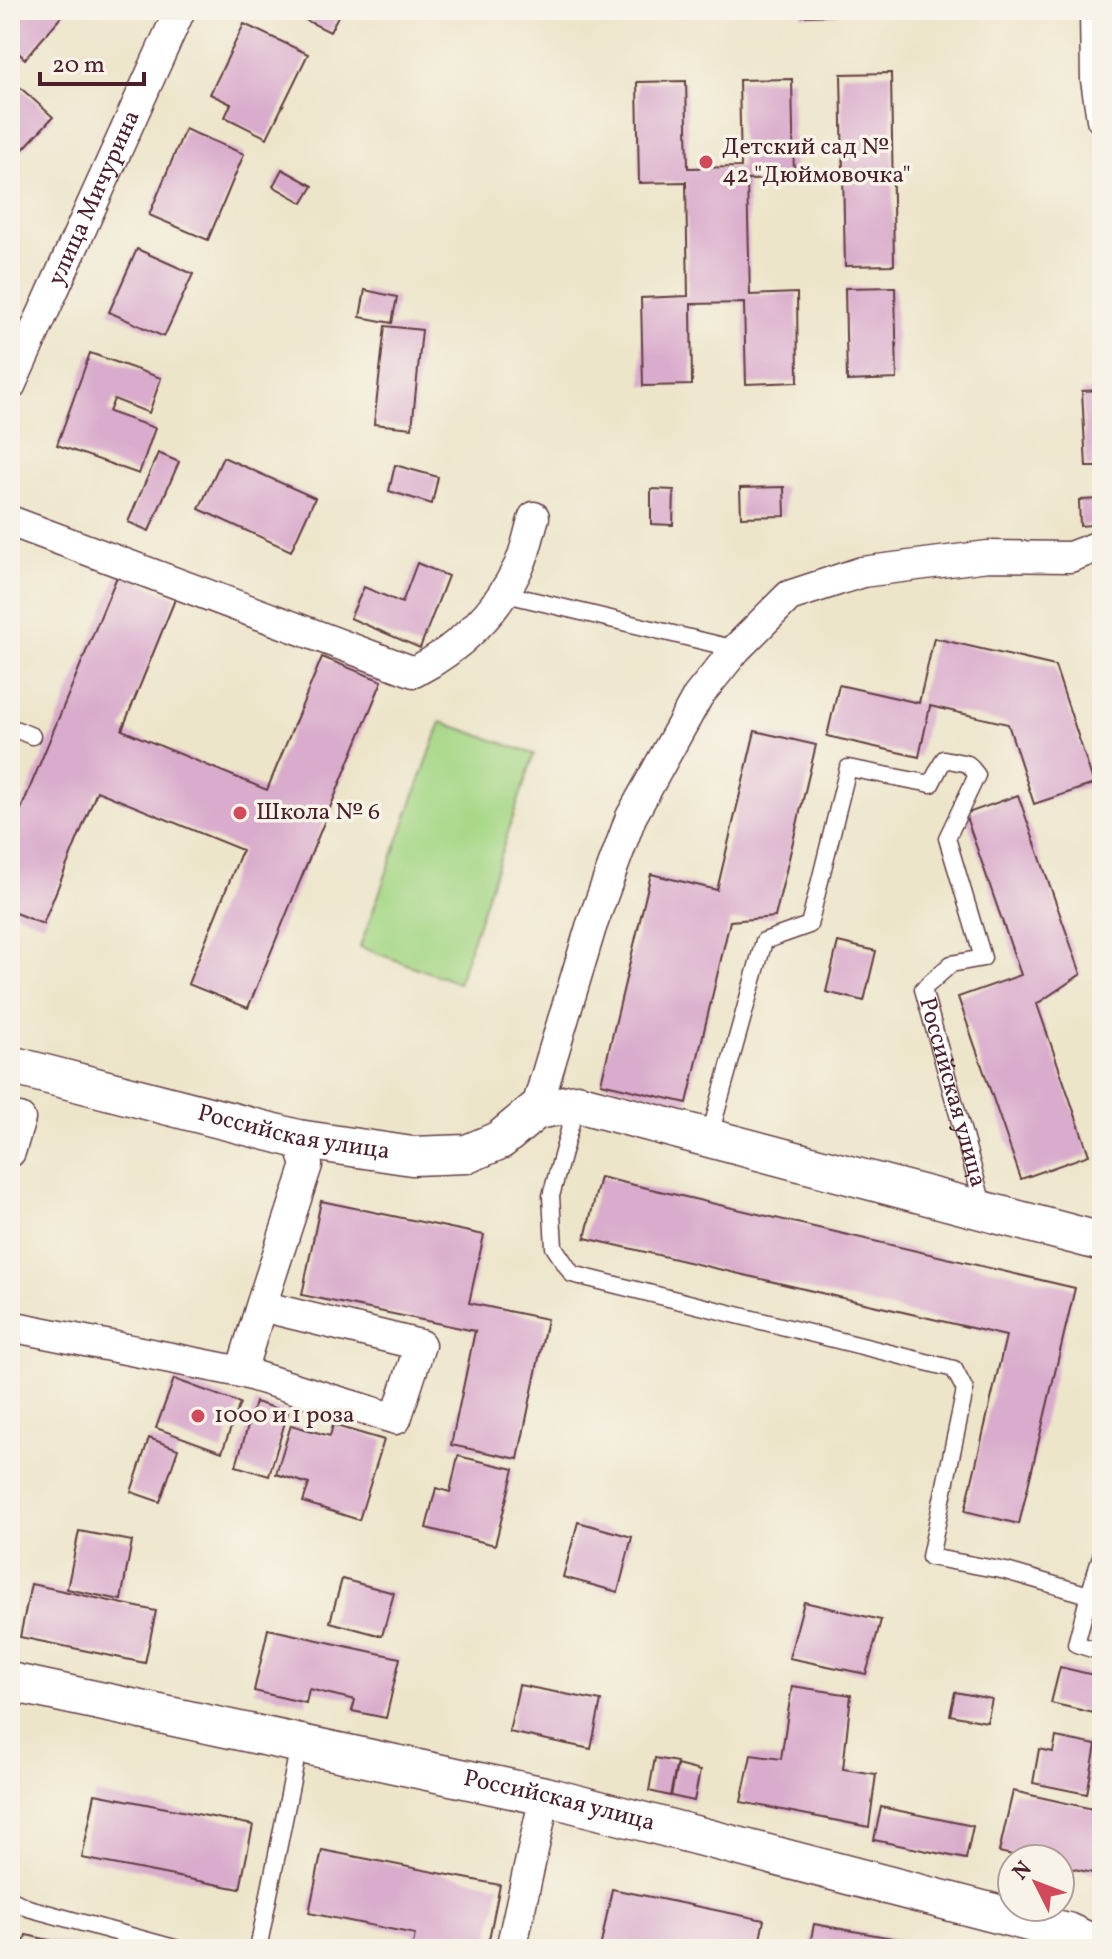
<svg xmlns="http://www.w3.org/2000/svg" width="1112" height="1959" font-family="Vollkorn,serif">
  <rect width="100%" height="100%" fill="#f7f3e8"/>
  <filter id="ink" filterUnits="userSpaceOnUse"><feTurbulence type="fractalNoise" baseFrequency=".0125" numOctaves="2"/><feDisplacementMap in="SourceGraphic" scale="16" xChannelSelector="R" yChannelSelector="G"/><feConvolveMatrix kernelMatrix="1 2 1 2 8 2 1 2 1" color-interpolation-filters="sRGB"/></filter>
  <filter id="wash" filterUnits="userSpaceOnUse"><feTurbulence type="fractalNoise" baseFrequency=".006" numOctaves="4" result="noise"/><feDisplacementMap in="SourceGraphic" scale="32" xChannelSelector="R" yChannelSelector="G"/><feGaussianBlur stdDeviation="1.8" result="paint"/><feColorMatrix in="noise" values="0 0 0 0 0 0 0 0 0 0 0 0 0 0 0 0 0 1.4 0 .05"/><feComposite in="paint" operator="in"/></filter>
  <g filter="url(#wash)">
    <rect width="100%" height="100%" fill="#ede5ca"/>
    <!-- green -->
    <path fill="#a5d785" stroke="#787b58" stroke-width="2" d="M441,722L534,754L458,983L360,947Z"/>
    <g id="blocks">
      <!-- building -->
      <path fill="#d9abcc" d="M10,10H67L25,59L10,45Z
        M285,10H341L330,32Z
        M662,10H733V12L663,18Z
        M802,10H837V15L802,16Z
        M244,24L308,54L267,138L225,117L231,104L210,94Z
        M891,73L894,265L845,266L841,74Z
        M792,79L794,179L747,180L750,295L797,293L798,382L746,384L744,303L691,304L692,385L643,386L641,298L688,296L686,182L639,183L637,82L686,81L688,168L741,167L739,80Z
        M13,81L53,117L14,159L10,155Z
        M185,129L244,154L208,240L149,215Z
        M282,169L313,186L303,203L273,186Z
        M137,249L193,274L164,337L109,312Z
        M895,287L897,379L847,381L845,288Z
        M365,290L397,297L392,323L360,317Z
        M385,326L422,330L412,428L374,424Z
        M90,353L161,378L149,413L114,399L109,412L155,428L139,474L57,445Z
        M1102,390V467H1086L1082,391Z
        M158,453L179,462L149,531L128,522Z
        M223,457L315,498L291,551L199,509Z
        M395,465L438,477L432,504L389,491Z
        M784,487L785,516L741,517L740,488Z
        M651,489L674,490L673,525L651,524Z
        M1102,499V524L1080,526L1079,500Z
        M417,563L448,576L420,648L350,618L364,587L402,603Z
        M118,574L176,597L122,730L267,790L322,657L382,681L248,1008L188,984L242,850L97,791L43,924L10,911V836Z
        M934,638L1055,666L1094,784L1034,804L1008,724L930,706L919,757L827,736L839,685L919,703Z
        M755,731L816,745L775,917L730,921L687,1103L601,1083L651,874L717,890Z
        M1018,795L1081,974L1037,1004L1089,1155L1021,1179L958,997L1021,975L965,814Z
        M838,942L876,951L864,1001L826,992Z
        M600,1177L1075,1288L1019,1524L965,1511L1006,1336L585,1238Z
        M321,1201L484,1235L469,1303L547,1319L518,1459L451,1445L475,1331L302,1295Z
        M174,1379L240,1403L222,1452L156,1428Z
        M255,1402L288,1412L269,1476L236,1466Z
        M291,1425L330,1436L333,1425L384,1440L359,1520L303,1502L309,1484L276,1474Z
        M149,1438L178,1449L160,1502L131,1492Z
        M458,1456L514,1469L495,1545L426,1528L436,1488L450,1492Z
        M578,1522L632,1537L618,1592L563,1577Z
        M79,1531L132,1541L121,1600L67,1589Z
        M342,1579L394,1593L382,1636L330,1622Z
        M31,1584L156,1611L145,1663L20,1637Z
        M804,1602L881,1620L866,1674L789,1658Z
        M268,1629L400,1658L386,1718L352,1711L355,1700L309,1689L306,1703L254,1691Z
        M1060,1667L1102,1677V1715L1051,1703Z
        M519,1685L601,1701L591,1749L509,1732Z
        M792,1686L851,1695L843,1769L876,1774L869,1827L741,1802L751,1755L781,1759Z
        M955,1692L992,1699L987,1722L950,1715Z
        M1056,1737L1096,1745L1087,1794L1033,1783L1039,1749L1053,1752Z
        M655,1758L677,1762L670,1796L649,1791Z
        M677,1765L700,1771L694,1801L671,1796Z
        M1013,1791L1102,1811V1875L1060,1866V1859H1030L999,1852Z
        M95,1794L253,1825L240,1889L82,1858Z
        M881,1807L973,1826L966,1859L874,1840Z
        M322,1850L500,1885L487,1949H412L415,1934L309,1913Z
        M612,1889L764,1920L758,1949H600Z
        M814,1924L943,1947V1949H809Z
        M26,1935L87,1948V1949H22Z"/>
    </g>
  </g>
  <g filter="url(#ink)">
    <use href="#blocks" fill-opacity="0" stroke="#623d43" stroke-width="2"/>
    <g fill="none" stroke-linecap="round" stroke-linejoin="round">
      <!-- service casing -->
      <g stroke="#623d43" stroke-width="19">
        <g id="service">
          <path d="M502,593L736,649"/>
          <path d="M10,727L32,736"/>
          <path d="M576,1105L551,1196L554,1247L572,1274L954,1369L965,1390L930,1557L1006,1571L1089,1595L1102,1553"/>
          <path id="s1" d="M709,1138L764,941L809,925L848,768L931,784L944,759L968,764L977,775L947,838L983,958L951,964L923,989L984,1208"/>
          <path d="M1089,1595L1076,1644L1102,1652"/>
          <path d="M10,1899L28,1908L178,1949"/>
          <path d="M258,1949L299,1745"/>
        </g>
      </g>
      <!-- minor casing -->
      <g stroke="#623d43" stroke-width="33">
        <g id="minor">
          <path d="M1095,10L1096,80L1102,119"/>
          <path id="s2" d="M10,386L180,10"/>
          <path d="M10,521L414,672C459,649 497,612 519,566C526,551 529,533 534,517"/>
          <path d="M536,1110L591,927L631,817L698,696L736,649L789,596L862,572L988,556L1070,557L1102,545"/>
          <path d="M10,1152L20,1119"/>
          <path d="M261,1306L241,1372L396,1419L420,1345L261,1306L307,1165L298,1139"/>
          <path d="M10,1326L241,1372"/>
          <path d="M511,1949L545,1796"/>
        </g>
      </g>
      <!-- tertiary casing -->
      <g stroke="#623d43" stroke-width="41">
        <g id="tertiary">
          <path id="s3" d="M10,1065L298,1139L412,1156L467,1154L500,1140L536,1110L577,1103L1102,1242"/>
          <path id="s4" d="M10,1682L545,1796L1067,1932L1102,1948"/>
        </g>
      </g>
      <!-- service -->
      <use href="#service" stroke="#fff" stroke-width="16"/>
      <!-- minor -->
      <use href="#minor" stroke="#fff" stroke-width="30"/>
      <!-- tertiary -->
      <use href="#tertiary" stroke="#fff" stroke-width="38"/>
    </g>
  </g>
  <!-- markers -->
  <g fill="#d1495b" stroke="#f7f3e8" stroke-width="3">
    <circle cx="706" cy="162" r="8"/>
    <circle cx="240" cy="813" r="8"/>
    <circle cx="198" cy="1416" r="8"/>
  </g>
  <g text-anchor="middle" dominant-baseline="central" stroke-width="7" stroke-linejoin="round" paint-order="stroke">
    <!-- poi labels -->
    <g font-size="24" fill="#4a1f2b" stroke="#f7f3e8" text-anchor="start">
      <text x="722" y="148">Детский сад №<tspan x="722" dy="28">42 "Дюймовочка"</tspan></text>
      <text x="256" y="813">Школа № 6</text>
      <text x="214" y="1416">1000 и 1 роза</text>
    </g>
    <!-- street labels -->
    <g font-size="24" fill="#4a1f2b" stroke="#f7f3e8">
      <text stroke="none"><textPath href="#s2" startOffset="206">улица Мичурина</textPath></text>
      <text stroke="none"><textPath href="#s1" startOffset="938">Российская улица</textPath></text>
      <text stroke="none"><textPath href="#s3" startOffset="292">Российская улица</textPath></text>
      <text stroke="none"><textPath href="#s4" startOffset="562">Российская улица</textPath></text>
    </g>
  </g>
  <!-- margin -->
  <rect width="1112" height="1959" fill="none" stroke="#f7f3e8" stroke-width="40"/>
  <!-- north arrow -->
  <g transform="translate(1036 1883) rotate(312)"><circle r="38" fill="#f7f3e8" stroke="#b29e9c" stroke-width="2"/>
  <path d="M0-6L14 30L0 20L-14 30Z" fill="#d1495b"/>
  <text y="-12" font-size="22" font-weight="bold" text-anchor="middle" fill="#4a1f2b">N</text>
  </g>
  <!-- scale -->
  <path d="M40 72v12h104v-12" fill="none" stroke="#4a1f2b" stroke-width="4"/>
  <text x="52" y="72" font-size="24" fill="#4a1f2b" stroke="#f7f3e8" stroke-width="6" paint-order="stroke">20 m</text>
</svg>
